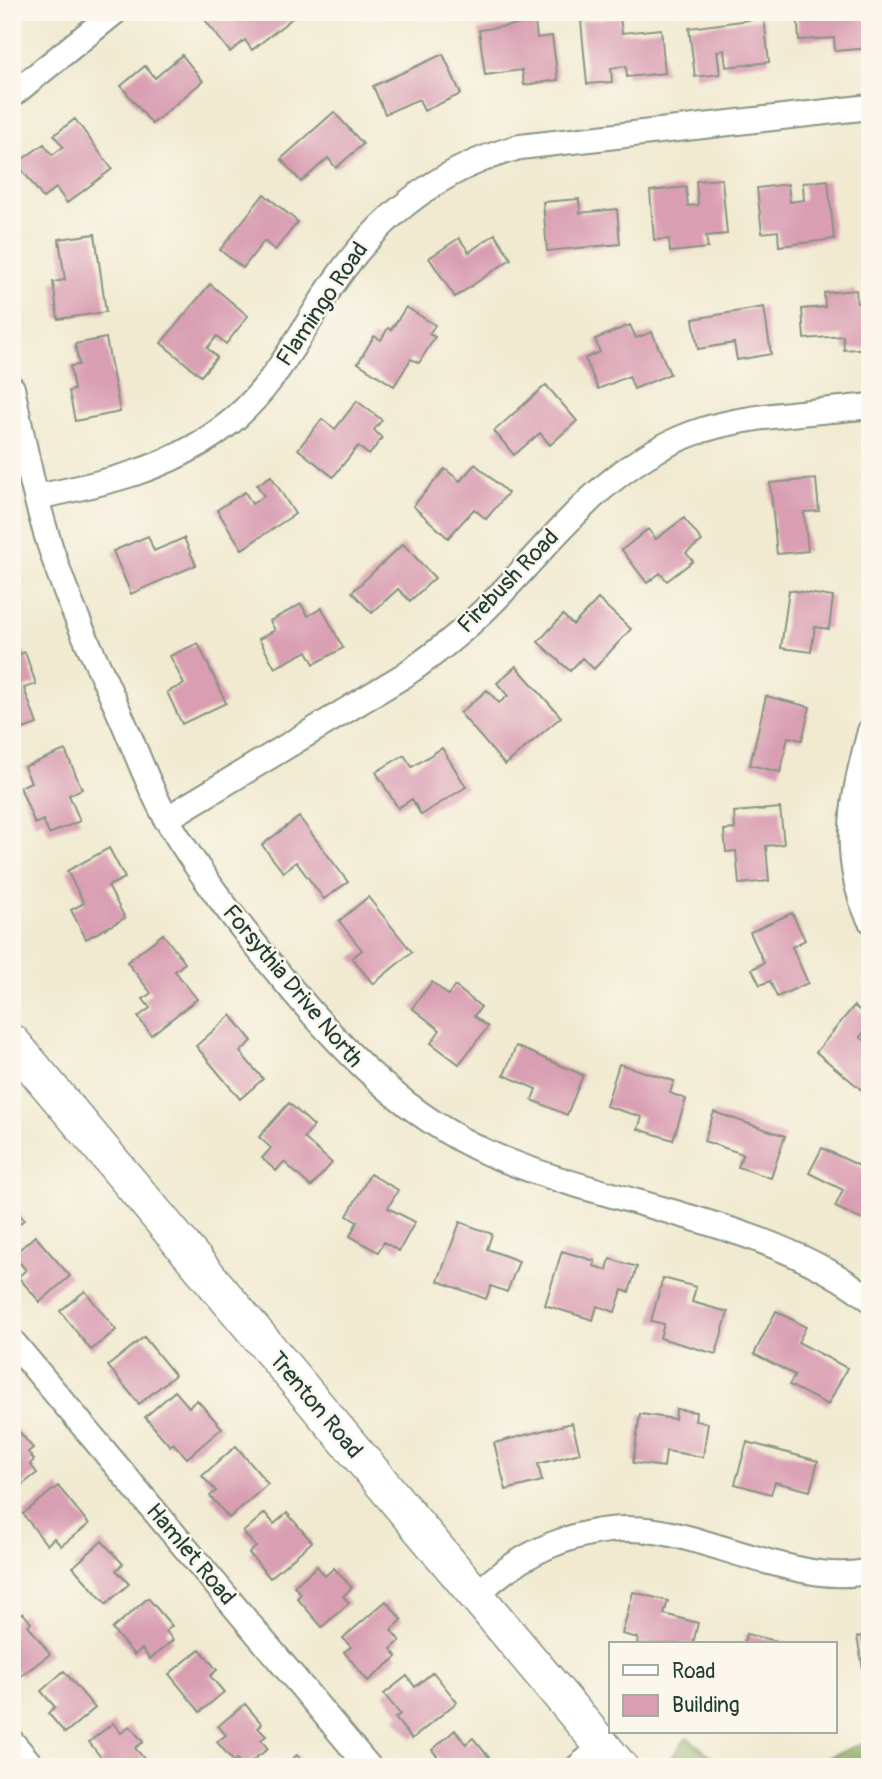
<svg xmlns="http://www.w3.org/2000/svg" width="882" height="1779" font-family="Pangolin,sans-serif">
  <rect width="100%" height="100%" fill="#fbf7ec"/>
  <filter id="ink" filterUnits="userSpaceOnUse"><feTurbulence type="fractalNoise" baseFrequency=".0143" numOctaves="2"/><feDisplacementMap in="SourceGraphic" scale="14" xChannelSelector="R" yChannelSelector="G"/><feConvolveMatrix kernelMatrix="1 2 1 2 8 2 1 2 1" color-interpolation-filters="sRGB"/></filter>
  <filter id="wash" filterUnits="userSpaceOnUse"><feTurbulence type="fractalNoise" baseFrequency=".00686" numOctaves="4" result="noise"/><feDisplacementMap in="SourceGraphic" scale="28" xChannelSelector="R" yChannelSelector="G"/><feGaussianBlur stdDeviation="1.57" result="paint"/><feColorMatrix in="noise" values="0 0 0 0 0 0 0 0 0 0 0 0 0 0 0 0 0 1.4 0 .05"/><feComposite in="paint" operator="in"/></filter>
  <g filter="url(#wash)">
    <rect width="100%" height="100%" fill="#f1ead1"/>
    <!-- forest -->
    <path fill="#8aaa5e" stroke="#547449" stroke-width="2" d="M687,1737L725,1767H665Z
      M870,1740V1767H806Z"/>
    <g id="blocks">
      <!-- building -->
      <path fill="#d99eb2" d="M207,12H292L295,16L252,50L245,40L230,52L202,16Z
        M797,12H869L870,48L835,51L834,38L799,40Z
        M620,17L622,33L661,29L665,73L627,77L626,66L611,68L612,82L587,84L581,21Z
        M764,18L769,62L726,67L724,50L717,51L720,74L695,77L689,28Z
        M535,22L537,38L552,36L558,80L524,85L522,70L485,75L479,30Z
        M443,54L461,94L424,111L419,99L385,114L373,86Z
        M182,55L203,81L152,124L121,86L145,66L155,78Z
        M334,112L363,144L336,168L328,158L301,182L281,159Z
        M75,119L112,169L67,203L56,188L43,198L17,163L44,144L52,155L63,147L54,135Z
        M870,176V222H866L863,177Z
        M722,179L727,234L706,236L708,248L670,252L669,239L654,240L650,191L686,187L688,206L698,205L696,181Z
        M828,180L834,239L779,246L778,231L762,233L757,188L788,184L790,202L804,200L803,183Z
        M264,194L298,222L275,250L264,241L243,268L220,250Z
        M579,199L580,213L617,209L620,244L547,251L543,202Z
        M95,234L106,312L58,319L53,282L65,280L59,239Z
        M495,234L511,259L455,297L429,258L459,238L469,252Z
        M210,284L248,316L226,344L217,336L207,348L217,357L201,376L161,343Z
        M856,290L857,303L870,302V348L844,350L843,336L804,339L802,309L825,307L824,293Z
        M406,307L435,325L429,334L435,337L419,363L411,359L394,386L358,363L374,336L381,340L388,328L391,330Z
        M764,307L771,354L737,360L734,343L698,349L693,319Z
        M630,325L636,338L652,332L670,374L634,389L629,376L598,389L585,358L600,352L595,339Z
        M106,338L120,412L75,421L69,391L74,390L70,366L79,365L75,344Z
        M546,385L577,421L550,445L540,433L514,455L494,431Z
        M357,401L382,420L374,430L382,438L369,455L358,446L333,477L298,449L322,419L335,429Z
        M475,464L508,493L486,519L474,509L448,538L413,506L445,469L460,481Z
        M271,476L295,514L242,549L217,510L245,492L252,504L264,496L257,485Z
        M816,479L819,511L804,512L808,551L777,554L770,483Z
        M684,518L702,541L686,553L693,561L667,581L660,573L647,583L622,550L648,529L656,539Z
        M148,536L154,551L184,538L196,565L131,594L113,551Z
        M403,544L435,578L410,601L398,589L372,613L352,592Z
        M789,590L833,597L829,629L815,627L811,652L781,648Z
        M598,599L631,629L594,669L582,658L570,671L538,642L563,615L573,625Z
        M301,604L308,616L322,608L343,648L314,664L307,651L275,668L259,639L275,630L270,621Z
        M198,643L226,703L182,724L167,692L184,684L170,656Z
        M25,652L36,684L24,688L37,724L12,733V657Z
        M516,666L561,717L505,765L460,713L487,690L499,703L508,696L497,683Z
        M766,696L810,707L802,740L788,737L780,772L750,765Z
        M442,748L466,787L421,815L412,799L398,808L376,772L404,755L412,767Z
        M65,750L82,789L69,795L80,821L49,834L43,820L35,824L20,787L31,782L24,767Z
        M780,808L784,844L766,846L769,881L739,884L736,851L726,852L724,830L735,829L734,812Z
        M299,817L348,882L324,899L296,862L283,872L262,845Z
        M109,848L125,878L108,886L125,918L86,939L71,910L84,903L67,871Z
        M368,897L412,952L373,984L352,958L362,950L339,921Z
        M792,913L805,940L792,947L808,983L777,997L770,981L760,985L752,969L764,963L750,932Z
        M163,934L185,963L175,971L197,999L151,1035L138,1017L150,1008L143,999L151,993L127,962Z
        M432,982L448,995L455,986L481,1007L474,1016L488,1027L459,1064L431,1043L440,1030L412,1008Z
        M854,1006L870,1019V1025L860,1037L870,1044V1080L862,1090L816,1052Z
        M231,1015L252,1041L240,1052L263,1079L240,1099L196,1046Z
        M516,1046L583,1075L567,1115L532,1100L536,1089L504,1075Z
        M619,1064L674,1081L670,1093L686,1099L673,1140L638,1129L642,1117L606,1106Z
        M289,1103L314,1126L304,1138L332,1163L311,1187L284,1162L276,1171L262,1158L271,1148L259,1137Z
        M714,1112L785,1136L771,1178L738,1167L743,1154L704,1141Z
        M822,1148L870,1171V1216L867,1222L835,1207L843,1190L809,1173Z
        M370,1174L398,1190L388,1208L415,1222L399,1251L384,1242L378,1252L350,1236L357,1222L347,1216Z
        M12,1207L24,1220L12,1230Z
        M460,1222L492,1234L487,1249L519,1261L507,1292L491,1286L486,1299L438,1281Z
        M35,1236L70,1276L40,1302L18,1277L26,1270L13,1255Z
        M562,1251L595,1261L594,1266L607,1270L610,1259L637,1267L629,1292L622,1290L615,1312L597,1306L593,1320L545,1305Z
        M663,1278L696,1287L692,1302L728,1312L716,1354L660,1338L664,1324L651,1321Z
        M85,1291L116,1330L91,1350L60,1311Z
        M776,1311L806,1327L798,1342L847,1368L828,1405L789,1385L795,1375L754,1354Z
        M144,1337L175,1375L139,1404L108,1366Z
        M175,1391L189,1407L197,1400L222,1428L187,1458L173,1443L170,1446L145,1417Z
        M676,1409L696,1412L695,1421L708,1423L703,1457L666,1451L664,1467L633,1463L640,1414L675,1419Z
        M572,1423L580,1453L538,1464L542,1481L506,1490L494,1443Z
        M17,1429L33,1448L28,1452L34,1460L30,1464L37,1473L13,1492L12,1433Z
        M747,1442L818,1461L810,1491L775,1482L771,1494L735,1484Z
        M236,1446L268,1484L229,1518L210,1496L216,1491L202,1476Z
        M58,1486L89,1524L61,1546L54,1538L47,1545L23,1514Z
        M265,1513L274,1524L287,1513L312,1542L270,1578L249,1553L256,1547L243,1532Z
        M102,1541L123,1564L116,1570L129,1584L106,1604L73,1567Z
        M317,1566L325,1576L334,1568L352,1588L343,1596L349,1603L322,1627L297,1598L301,1594L294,1586Z
        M633,1592L668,1601L664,1614L698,1623L693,1644H637L638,1638L622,1634Z
        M148,1598L172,1626L166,1631L173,1640L150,1659L142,1649L134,1655L112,1629Z
        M386,1601L402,1620L391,1630L400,1641L391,1649L397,1657L368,1681L344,1652L351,1647L343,1638Z
        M23,1613L31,1623L28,1625L50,1654L21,1676L12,1665V1621Z
        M746,1634L781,1642V1644H744Z
        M870,1634V1678L865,1679L857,1637Z
        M200,1649L217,1670L210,1676L224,1692L200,1712L169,1674Z
        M64,1671L95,1708L65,1733L48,1713L55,1707L41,1691Z
        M433,1672L457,1702L412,1739L395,1718L400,1714L384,1694L407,1676L415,1687Z
        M245,1704L262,1724L258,1728L266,1736L261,1740L268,1749L243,1767L237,1759L234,1762L217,1742L226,1735L218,1726Z
        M113,1723L121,1733L130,1726L143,1742L135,1748L146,1761L139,1767H102L99,1763L103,1760L89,1742Z
        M455,1730L466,1744L473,1738L497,1767H446L432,1750Z
        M297,1755L306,1767H283Z"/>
    </g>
  </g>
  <g filter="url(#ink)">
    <use href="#blocks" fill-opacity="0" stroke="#889482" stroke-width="2"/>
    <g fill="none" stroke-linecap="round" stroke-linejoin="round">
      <!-- minor casing -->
      <g stroke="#889482" stroke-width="28">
        <path id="minor" d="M12,95L115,12
          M12,388C24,445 35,503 54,558C72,613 99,666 122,719C137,753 150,791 169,823C205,883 248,937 293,991C348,1056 408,1117 488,1153C608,1206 765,1218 870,1299
          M37,497C105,483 167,470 223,428C265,397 291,350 318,307C365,229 430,170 520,147L870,107
          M870,731C853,795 839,857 870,920
          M166,819L403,676C441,650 477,620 508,586C564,526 612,464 691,434C743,414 814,413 870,406
          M12,1341L369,1767
          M476,1596C498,1573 523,1557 551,1545C638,1510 686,1540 769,1562C802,1571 836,1579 870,1571
          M12,1742L33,1767
          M578,1767L603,1746"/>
      </g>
      <!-- secondary casing -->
      <g stroke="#889482" stroke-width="38">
        <path id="secondary" d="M12,1042L620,1767"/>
      </g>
      <!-- minor -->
      <use href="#minor" stroke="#fff" stroke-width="24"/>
      <!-- secondary -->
      <use href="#secondary" stroke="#fff" stroke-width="35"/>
    </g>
  </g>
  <g text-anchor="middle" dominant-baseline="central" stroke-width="5" stroke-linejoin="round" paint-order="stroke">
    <!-- street labels -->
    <g font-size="23" fill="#1f3d34" stroke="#fbf7ec">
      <text transform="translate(322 304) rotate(-56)">Flamingo Road</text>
      <text transform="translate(508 581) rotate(-46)">Firebush Road</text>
      <text transform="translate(293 986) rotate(50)">Forsythia Drive North</text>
      <text transform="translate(316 1405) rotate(50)">Trenton Road</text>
      <text transform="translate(191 1554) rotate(50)">Hamlet Road</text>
    </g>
  </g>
  <!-- margin -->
  <rect width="882" height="1779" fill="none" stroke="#fbf7ec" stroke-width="42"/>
  <!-- legend -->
  <rect x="609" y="1642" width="228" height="91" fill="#fbf7ec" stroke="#a3ada2" stroke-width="2"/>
  <rect x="623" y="1665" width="35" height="10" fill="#ffffff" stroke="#a3ada2" stroke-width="2"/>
  <text x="672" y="1678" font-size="21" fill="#1f3d34">Road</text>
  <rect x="623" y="1695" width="35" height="21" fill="#d99eb2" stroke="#a3ada2" stroke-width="2"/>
  <text x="672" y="1712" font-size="21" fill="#1f3d34">Building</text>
</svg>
